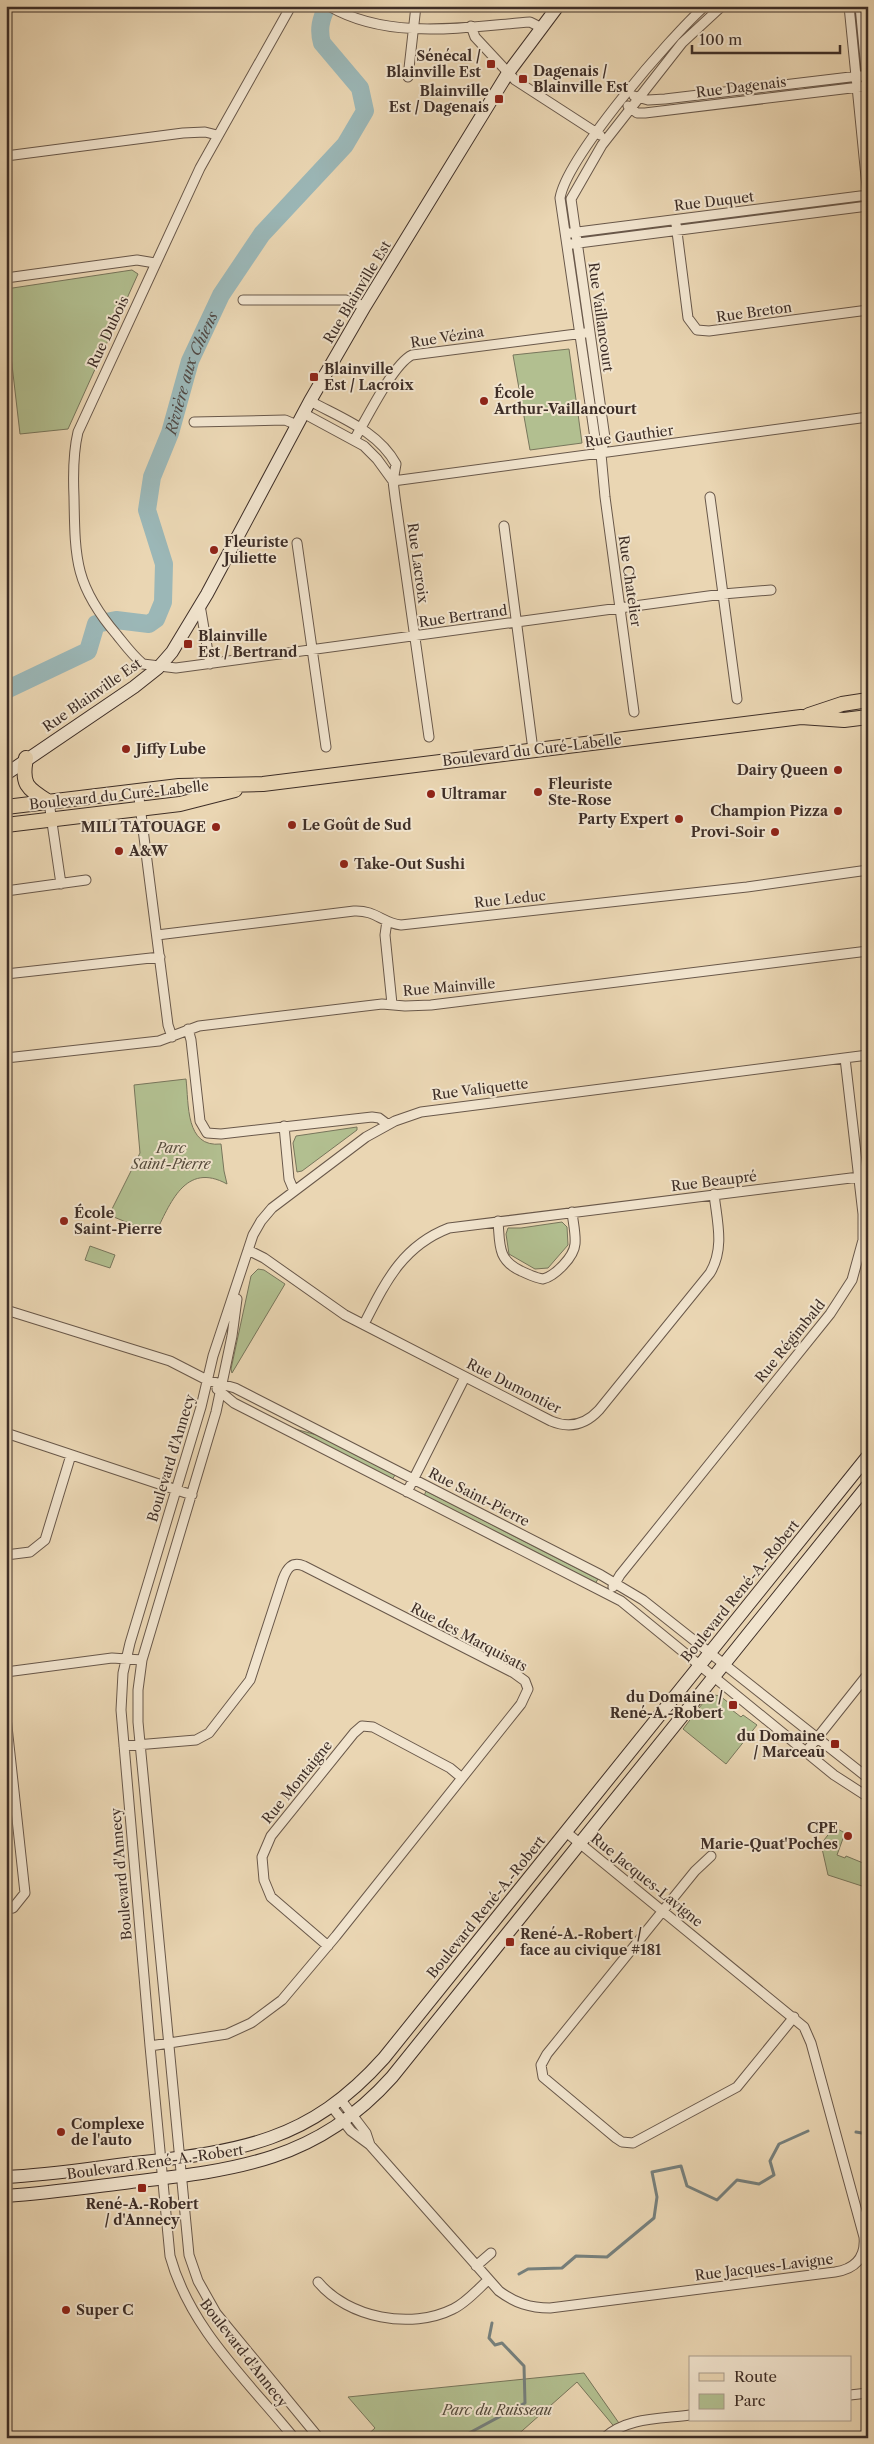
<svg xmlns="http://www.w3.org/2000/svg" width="874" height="2444" font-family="'Libre Caslon Text',serif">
  <rect width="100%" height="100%" fill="#ead6b3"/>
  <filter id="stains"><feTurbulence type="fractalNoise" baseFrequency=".004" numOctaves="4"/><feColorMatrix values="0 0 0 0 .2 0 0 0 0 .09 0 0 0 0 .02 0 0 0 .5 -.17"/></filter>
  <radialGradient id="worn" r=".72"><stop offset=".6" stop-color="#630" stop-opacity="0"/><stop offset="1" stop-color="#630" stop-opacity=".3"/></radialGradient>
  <!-- green -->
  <path fill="#b2bf90" stroke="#78765c" d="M132,270L138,274L68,429L20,434L6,313V289Z
    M569,349L582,443L530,450L513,355Z
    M186,1079C189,1104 185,1148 221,1144L224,1171L227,1184C185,1161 170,1204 155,1234L109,1215L140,1153L134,1085Z
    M357,1127V1130L302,1171L297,1172L293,1143L296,1136Z
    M562,1222L567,1227L568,1245L548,1268L535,1269L509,1254L506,1234L508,1228H521Z
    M90,1246L115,1255L110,1268L85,1260Z
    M258,1269L264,1270L285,1284L232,1373L231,1369L251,1276Z
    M295,1429L317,1435L395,1475L392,1480Z
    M426,1491L598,1579L595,1584L424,1496Z
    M714,1695L720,1696L734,1707L732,1710L741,1717L743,1715L757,1725L726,1764L683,1729L706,1699Z
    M834,1827L845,1833L837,1855L845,1858L846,1856L868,1865V1888L828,1875L821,1844Z
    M584,2373L621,2426L617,2430L577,2382L514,2438H364L375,2428L348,2397Z"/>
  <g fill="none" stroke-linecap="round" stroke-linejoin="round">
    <!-- stream -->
    <path stroke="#76807d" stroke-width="3" d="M856,2132L868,2134
      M519,2274L528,2269L562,2268L576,2256L607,2257L654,2218L657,2197L652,2172L681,2166L687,2186L717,2200L737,2180L759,2184L774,2175L770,2161L779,2144L808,2131
      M460,2438L525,2403L524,2366L502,2343L495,2345L489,2338L492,2323"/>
    <!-- river -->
    <path stroke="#9bb7b7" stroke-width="18" id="s1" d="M6,690L88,651L96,624L116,620L149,624L156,619L163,602L164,564L147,510L152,477L170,433L190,361L221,295L262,234L345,145L365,111L360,88L322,43C318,29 321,19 327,6"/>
    <!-- street casing -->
    <g stroke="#69584a" stroke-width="11">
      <path id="street" d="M291,6L200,168L78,432C73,453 73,475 74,497C75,560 75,586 117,635C125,645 133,656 143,664L176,668L723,594L771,590
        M329,6C389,41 465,27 530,22L540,27
        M849,6L868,197
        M860,6L867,80
        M471,26L475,37L515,80L600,135
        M408,77L416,6
        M634,96L648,100L665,99L867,75
        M628,106L637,113H645L868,86
        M6,156L183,133L205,132L217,135
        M676,224L688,318L697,330L709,331L868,310
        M570,233L868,195
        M571,244L868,206
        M6,278L137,260L155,263
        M243,300H346L365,306
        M310,401C341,418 378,431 396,464L393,481L395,497L429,737
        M303,413L364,446L377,459L393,481
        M194,422L285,420L297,425
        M354,440C366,420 393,364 412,355L584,333
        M601,453L605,438L571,199L602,145L682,43L722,6
        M393,481L868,417
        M710,497L737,699
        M504,526L533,750
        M297,543L326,747
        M200,605L210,664
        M634,712L605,497L601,454L595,438L560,198C567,157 671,36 705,6
        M138,790L168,1025L172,1037
        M49,802L61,884
        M6,891L86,880
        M387,921L385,935L392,1004
        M157,935L354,911C376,910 382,923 401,925L747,887L868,870
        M6,974L160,957
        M188,1029L191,1040L200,1121L207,1133L221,1134L372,1117L379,1118L387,1124
        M6,1058L159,1041L199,1026L382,1004L405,1006L431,1005L868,951
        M284,1126L289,1179L294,1191
        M498,1221C500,1244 497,1260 521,1271C528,1274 535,1278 543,1279C555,1276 574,1257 575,1244C576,1234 573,1222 572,1212
        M248,1250L264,1258L345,1315L551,1421C570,1429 586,1424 599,1410L710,1273C725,1248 717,1221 714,1194
        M237,1299L232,1336L216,1412L142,1660L138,1690V1722L189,2255L198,2281L216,2313L319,2438
        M6,1310L170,1361L207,1380L235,1388L601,1575L643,1600L868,1778
        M364,1324C385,1283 402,1246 449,1228L859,1177
        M217,1389L234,1403L621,1601L834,1775L868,1797
        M6,1433L192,1495
        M407,1492L465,1377
        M6,1555L30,1552L45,1540L71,1455
        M613,1587L620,1575L830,1314L852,1280L863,1240V1214L845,1058
        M6,1672L112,1658L142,1660
        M6,1717L25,1893L13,1908L6,1909
        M124,1746L196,1740L209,1733L250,1680L283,1579C287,1568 292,1561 304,1566L514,1673L525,1681L528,1689L521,1704L336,1936L282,2000L251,2023L227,2034L150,2046
        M806,1752L868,1674
        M711,1856L695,1871L547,2054L541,2065L543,2077L616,2138L622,2142L633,2143L737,2087L794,2017
        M328,1946L271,1897L264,1880L262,1857L271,1836L354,1733L362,1726L373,1727L450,1768L462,1778
        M341,2100L366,2133L370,2145
        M332,2107L351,2131L370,2145L499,2291C515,2303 530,2308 550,2308L835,2272C855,2269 866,2258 864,2237L811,2043L804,2027L566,1832
        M476,2266L491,2253
        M318,2282C348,2318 411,2330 453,2309C466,2303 477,2290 488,2280
        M850,2395L868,2393
        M294,2438C248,2381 190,2329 170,2256L150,2046L121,1710L123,1673L130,1643L201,1407L213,1356L253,1235L261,1221L272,1208L366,1137L395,1121L421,1112L868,1055
        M604,2438C627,2417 661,2419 690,2415"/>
    </g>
    <!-- secondary casing -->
    <g stroke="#3e2e27" stroke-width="14">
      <path id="secondary" d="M6,774L134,687L158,668L172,652L207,594L310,401L365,306L508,73L558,6
        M6,2177C49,2175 92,2168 134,2163C241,2151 309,2142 384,2058L868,1456
        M6,2196C48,2193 90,2187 131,2182C236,2170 317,2161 392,2077L868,1485"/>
    </g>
    <!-- primary casing -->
    <g stroke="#3e2e27" stroke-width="16">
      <path id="primary" d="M809,715L842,704L868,700
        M26,758C21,785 27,788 49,802
        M6,807L179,786L263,784L801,717L844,720L868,717
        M6,825L180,804L235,790"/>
    </g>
    <!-- street -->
    <use href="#street" stroke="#f1e4ce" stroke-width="9"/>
    <!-- secondary -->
    <use href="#secondary" stroke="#f1e4ce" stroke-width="12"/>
    <!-- primary -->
    <use href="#primary" stroke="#ead6b3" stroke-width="14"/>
  </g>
  <!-- markers -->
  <g fill="#8f2418" stroke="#f1e4ce" stroke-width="2">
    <rect x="486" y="59" width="10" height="10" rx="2.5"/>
    <rect x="518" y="74" width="10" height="10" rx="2.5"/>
    <rect x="494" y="94" width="10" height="10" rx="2.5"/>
    <rect x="309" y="372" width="10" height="10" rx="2.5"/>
    <circle cx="484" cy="401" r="5"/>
    <circle cx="214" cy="550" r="5"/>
    <rect x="183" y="639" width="10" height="10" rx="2.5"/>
    <circle cx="126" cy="749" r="5"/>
    <circle cx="838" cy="770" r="5"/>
    <circle cx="538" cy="792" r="5"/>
    <circle cx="431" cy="794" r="5"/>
    <circle cx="838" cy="811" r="5"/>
    <circle cx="679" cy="819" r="5"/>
    <circle cx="292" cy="825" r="5"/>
    <circle cx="216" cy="827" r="5"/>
    <circle cx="775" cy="832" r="5"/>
    <circle cx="119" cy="851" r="5"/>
    <circle cx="344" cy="864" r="5"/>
    <circle cx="64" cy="1221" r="5"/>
    <rect x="728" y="1700" width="10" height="10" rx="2.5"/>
    <rect x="830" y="1739" width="10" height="10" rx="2.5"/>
    <circle cx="848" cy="1836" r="5"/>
    <rect x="505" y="1937" width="10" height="10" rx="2.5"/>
    <circle cx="61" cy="2132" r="5"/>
    <rect x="137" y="2183" width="10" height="10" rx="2.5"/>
    <circle cx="66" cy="2310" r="5"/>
  </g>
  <g text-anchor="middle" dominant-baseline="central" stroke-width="4" stroke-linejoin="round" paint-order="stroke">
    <!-- poi labels -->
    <g font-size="14" font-weight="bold" fill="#3e2e27" stroke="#f1e4ce" text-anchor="start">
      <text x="481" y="56" text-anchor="end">Sénécal /<tspan x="481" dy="16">Blainville Est</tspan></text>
      <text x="533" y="71">Dagenais /<tspan x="533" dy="16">Blainville Est</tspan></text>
      <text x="489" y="91" text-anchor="end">Blainville<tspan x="489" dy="16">Est / Dagenais</tspan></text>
      <text x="324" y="369">Blainville<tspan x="324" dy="16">Est / Lacroix</tspan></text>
      <text x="494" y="393">École<tspan x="494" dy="16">Arthur-Vaillancourt</tspan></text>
      <text x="224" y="542">Fleuriste<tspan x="224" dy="16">Juliette</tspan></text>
      <text x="198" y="636">Blainville<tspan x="198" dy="16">Est / Bertrand</tspan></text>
      <text x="136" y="749">Jiffy Lube</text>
      <text x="828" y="770" text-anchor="end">Dairy Queen</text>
      <text x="548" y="784">Fleuriste<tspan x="548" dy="16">Ste-Rose</tspan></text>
      <text x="441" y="794">Ultramar</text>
      <text x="828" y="811" text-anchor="end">Champion Pizza</text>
      <text x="669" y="819" text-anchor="end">Party Expert</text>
      <text x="302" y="825">Le Goût de Sud</text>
      <text x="206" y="827" text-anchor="end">MILI TATOUAGE</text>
      <text x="765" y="832" text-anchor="end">Provi-Soir</text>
      <text x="129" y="851">A&amp;W</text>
      <text x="354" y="864">Take-Out Sushi</text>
      <text x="74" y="1213">École<tspan x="74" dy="16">Saint-Pierre</tspan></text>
      <text x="723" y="1697" text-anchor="end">du Domaine /<tspan x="723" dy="16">René-A.-Robert</tspan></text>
      <text x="825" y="1736" text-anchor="end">du Domaine<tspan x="825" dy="16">/ Marceau</tspan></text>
      <text x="838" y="1828" text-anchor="end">CPE<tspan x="838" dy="16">Marie-Quat'Poches</tspan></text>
      <text x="520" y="1934">René-A.-Robert /<tspan x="520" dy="16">face au civique #181</tspan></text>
      <text x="71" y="2124">Complexe<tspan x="71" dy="16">de l'auto</tspan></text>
      <text x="142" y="2204" text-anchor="middle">René-A.-Robert<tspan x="142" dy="16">/ d'Annecy</tspan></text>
      <text x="76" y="2310">Super C</text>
    </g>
    <!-- street labels -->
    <g font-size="14" fill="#3e2e27" stroke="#f1e4ce">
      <text transform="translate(741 87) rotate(-7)">Rue Dagenais</text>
      <text transform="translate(714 201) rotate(-7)">Rue Duquet</text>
      <text transform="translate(357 292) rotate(-59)">Rue Blainville Est</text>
      <text transform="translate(754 312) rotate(-8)">Rue Breton</text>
      <text transform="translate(601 317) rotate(82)">Rue Vaillancourt</text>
      <text transform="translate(108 332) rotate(-65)">Rue Dubois</text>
      <text transform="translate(447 337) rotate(-9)">Rue Vézina</text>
      <text transform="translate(629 436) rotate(-8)">Rue Gauthier</text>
      <text transform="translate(418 563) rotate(82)">Rue Lacroix</text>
      <text transform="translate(630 581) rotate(82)">Rue Chatelier</text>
      <text transform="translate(463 616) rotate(-8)">Rue Bertrand</text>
      <text transform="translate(92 695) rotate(-35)">Rue Blainville Est</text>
      <text transform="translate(532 750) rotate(-7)">Boulevard du Curé-Labelle</text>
      <text transform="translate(119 795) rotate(-6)">Boulevard du Curé-Labelle</text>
      <text transform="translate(510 899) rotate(-6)">Rue Leduc</text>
      <text transform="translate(449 987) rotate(-5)">Rue Mainville</text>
      <text transform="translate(480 1089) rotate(-7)">Rue Valiquette</text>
      <text transform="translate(714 1181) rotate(-7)">Rue Beaupré</text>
      <text transform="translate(790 1341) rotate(-51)">Rue Régimbald</text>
      <text transform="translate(514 1386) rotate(27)">Rue Dumontier</text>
      <text transform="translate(171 1458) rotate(-73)">Boulevard d'Annecy</text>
      <text transform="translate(479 1497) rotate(27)">Rue Saint-Pierre</text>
      <text transform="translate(740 1591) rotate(-51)">Boulevard René-A.-Robert</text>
      <text transform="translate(469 1637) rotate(28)">Rue des Marquisats</text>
      <text transform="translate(297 1782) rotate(-51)">Rue Montaigne</text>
      <text transform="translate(121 1874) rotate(-95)">Boulevard d'Annecy</text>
      <text transform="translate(647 1880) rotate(39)">Rue Jacques-Lavigne</text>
      <text transform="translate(486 1907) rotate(-51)">Boulevard René-A.-Robert</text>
      <text transform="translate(155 2162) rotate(-8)">Boulevard René-A.-Robert</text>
      <text transform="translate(764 2267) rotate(-7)">Rue Jacques-Lavigne</text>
      <text transform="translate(244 2353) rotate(52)">Boulevard d'Annecy</text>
    </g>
    <!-- park labels -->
    <g font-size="14" font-style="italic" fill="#554b3c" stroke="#f1e4ce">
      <text x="171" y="1148">Parc<tspan x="171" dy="16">Saint-Pierre</tspan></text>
      <text x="497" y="2410">Parc du Ruisseau</text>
    </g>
    <!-- water labels -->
    <g font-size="15" font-style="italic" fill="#514944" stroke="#f1e4ce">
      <text stroke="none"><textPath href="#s1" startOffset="439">Rivière aux Chiens</textPath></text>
    </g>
  </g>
  <!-- margin -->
  <rect width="874" height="2444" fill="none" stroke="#ead6b3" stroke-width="25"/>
  <rect x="8" y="8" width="859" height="2429" fill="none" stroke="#3e2e27" stroke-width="2.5"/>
  <rect x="12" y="12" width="849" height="2419" fill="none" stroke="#3e2e27"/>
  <!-- legend -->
  <rect x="689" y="2356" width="162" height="65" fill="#f1e4ce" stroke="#a99b8b"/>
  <rect x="699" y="2373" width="25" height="8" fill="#ead6b3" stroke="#a99b8b"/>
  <text x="734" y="2382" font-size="15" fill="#3e2e27">Route</text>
  <rect x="699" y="2394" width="25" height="15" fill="#b2bf90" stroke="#a99b8b"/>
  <text x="734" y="2406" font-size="15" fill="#3e2e27">Parc</text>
  <!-- scale -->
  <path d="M692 45v8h148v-8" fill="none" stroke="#3e2e27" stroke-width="2.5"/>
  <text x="699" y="45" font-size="15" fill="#3e2e27" stroke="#f1e4ce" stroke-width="4" paint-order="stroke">100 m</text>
  <rect width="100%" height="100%" filter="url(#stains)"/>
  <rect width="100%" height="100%" fill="url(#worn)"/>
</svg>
